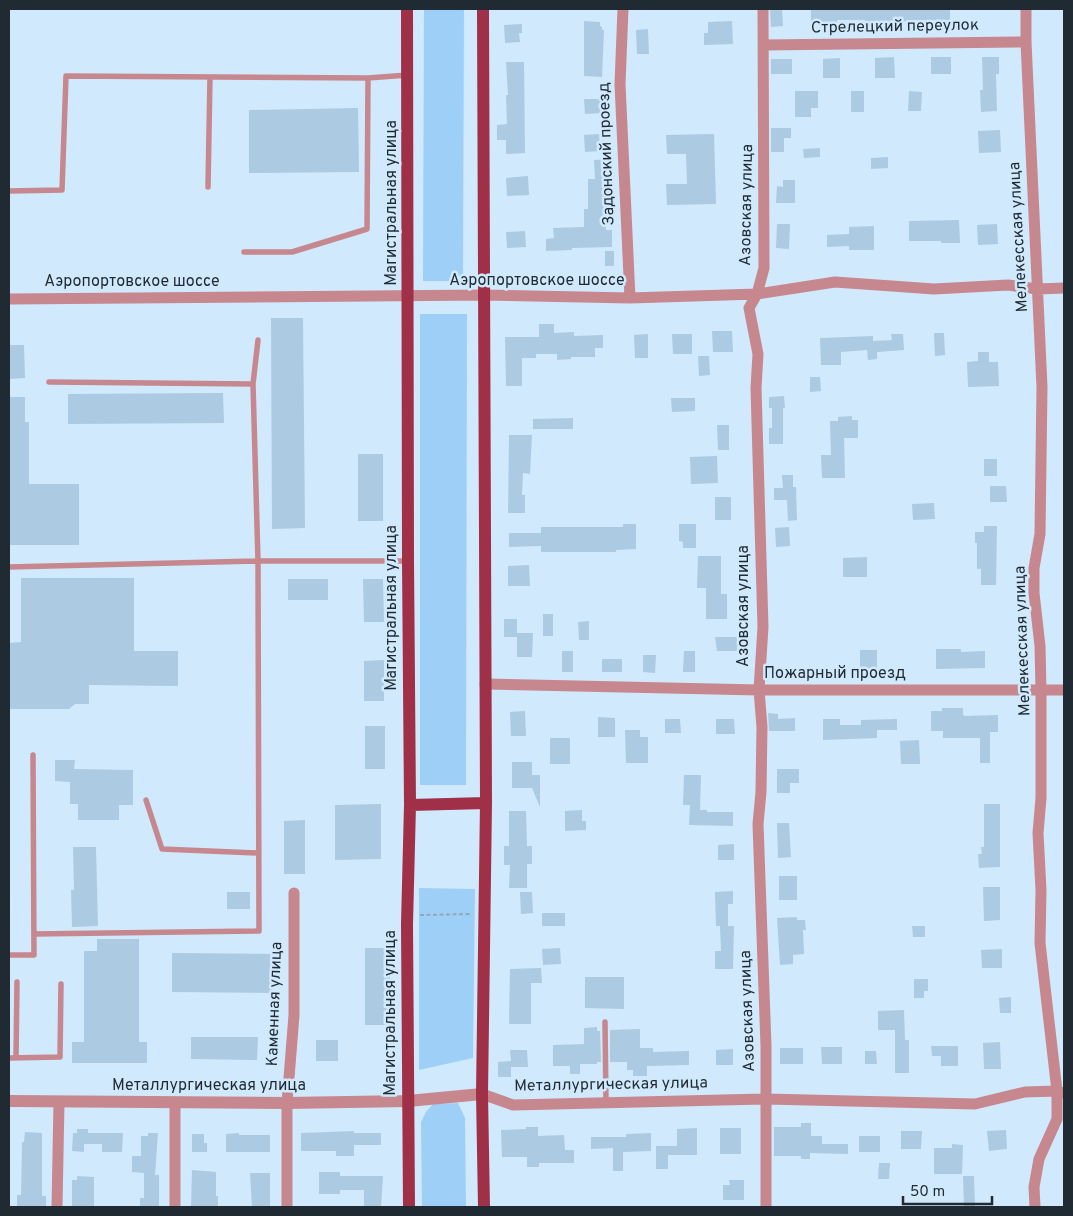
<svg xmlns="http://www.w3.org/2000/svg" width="1073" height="1216" font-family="Overpass,sans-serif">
  <rect width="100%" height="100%" fill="#d0e9fc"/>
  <!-- green -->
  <path fill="#9ed0f7" d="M424,9H464L463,281H423Z
    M420,314H467L466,785H420Z
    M419,888L475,889L473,1058L419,1070Z
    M458,1103L465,1118L466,1207H422L421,1122L426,1112L433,1104Z"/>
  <!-- building -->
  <path fill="#accae2" d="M770,9H782L783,26L771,27Z
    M811,9H950V20H914V21L866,23L865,20H837V22L811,23Z
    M584,21L600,22V26L602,27V30H604L602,77L584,76Z
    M732,21L733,44L704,45V33H708V22Z
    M522,24V33H519L520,42L505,43L504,25Z
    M648,29L649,54H637L636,30Z
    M894,57L895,78H875V58Z
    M931,57H951V74H931Z
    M982,57H999V74H996L997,111L981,112L980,90H983Z
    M840,58V78H823V59Z
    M771,59H792V74H771Z
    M506,62H524L525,153L506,154V140H497V125L507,124L506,95H508Z
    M795,91H818V108H811V117H795Z
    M851,91H864V112H851Z
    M909,91L922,92L921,111H908Z
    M584,99H603V113L585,114Z
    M358,108L359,172L249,173V110Z
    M771,128H791V138H784V152H771Z
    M1000,130L1001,152L979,153L978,131Z
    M599,134L600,151L585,152L584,135Z
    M714,134L716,204L667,205L666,184H687L686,154H667L666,135Z
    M820,148V157L804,158L803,149Z
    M888,157V168L871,169V158Z
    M611,159L612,174H606V195H611V206H606V230H612V247L572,248V250L546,251V239L554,238L553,228L584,227V209H588V179H595L594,160Z
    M528,176L529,195L507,196L506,178Z
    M783,180H795V203H776L777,186L783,187Z
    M959,220L960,243H941V241H909V221Z
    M777,224H790L789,249L776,248Z
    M997,224L998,244L978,245L977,225Z
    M874,226V250H849V246L827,247V235L849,234V227Z
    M525,231L526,247L507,248L506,232Z
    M605,251H614V266H605Z
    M271,318H303L305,528L272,529Z
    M539,324H554V333L574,332V336L603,335V348H595V357H571V359L557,360V354H536V358H522V386H506L505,337H539Z
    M712,331H732L733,352H713Z
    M934,333H944L945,355L935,356Z
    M648,334V358H635L634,335Z
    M672,334H692V354H673Z
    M891,334H903L904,350L877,352V359L868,360L867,350L841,352V365H821L820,338L873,336V341L892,340Z
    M9,345H24L25,378L9,379Z
    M978,352H989V362H998L999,386L968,387L967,362L978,361Z
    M698,356H709L710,375L699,376Z
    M810,377H820L821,391L810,392Z
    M223,393L224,423L68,424V394Z
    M784,396L785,408H783V444H769V428H772V408H769V397Z
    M9,397H25V422H29V484H79V545H9Z
    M671,398H695V411L672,412Z
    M852,416V420H858V438H844L845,478H822L821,455H831L830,421H838V417Z
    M573,418V429H533V419Z
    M717,425H729V450H718Z
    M509,435H532L530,474L523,473L522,495H525V513H508Z
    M358,454H383V521H358Z
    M717,456L718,483L691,484L690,457Z
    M984,459H997V476H984Z
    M782,475H793V487H796L797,520L788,521L787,500H774V488H783Z
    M990,486H1006L1007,502H990Z
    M715,497H731V520H715Z
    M934,503L935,519L913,520L912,504Z
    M623,524H636V549L616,550V552H541V546L509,547V533H541V527H623Z
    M679,524H696V548H683V542L679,541Z
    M984,526H997L996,585H981V569H977V543H975V532H984Z
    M789,527L790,546L776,547L775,528Z
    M698,556H721V594H727V619H706V588H697Z
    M867,557V577H843V558Z
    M529,565L530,586H508V566Z
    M21,578H134V651H178V686L89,685V704H75L69,709H9V643L21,642Z
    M288,579H328V600H288Z
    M363,579H383L384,622H364Z
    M543,614H553V636H543Z
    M504,619H517V637H504Z
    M589,621V640H579L578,622Z
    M517,633H533L532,657H517Z
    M715,637H737V651H717Z
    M936,649H961V652L985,651V668L936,669Z
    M860,650H877V669H860Z
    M562,651H573V672H562Z
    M684,651H695V672H683Z
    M643,655H656L655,673L643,672Z
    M602,659H622V672H602Z
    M384,660V701H364V661Z
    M942,708H963V715L965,716L998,715V732H990V763H980V738H943V731H931V711H942Z
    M525,711L526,736H511L510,712Z
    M768,713L778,714V719L795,718V731H769Z
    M598,717L615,718V737H598Z
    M665,719H680L681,733H665Z
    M716,719H734L735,734H716Z
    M823,719H840V725H861V720L897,719V730H877V738L823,740Z
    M365,726H385V769H365Z
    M625,730H640V737H648V763H626Z
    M550,738H570V764H550Z
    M919,740L920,764H901L900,741Z
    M55,760H75L74,769L133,770V805H119V820H78V804H70V782L55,781Z
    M512,762H532V775H540V807L532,788H512Z
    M777,769H799V783H790V793H777Z
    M684,775H701L700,810H707V812H733V826L689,825L690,805H683Z
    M381,804V859L335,860V805Z
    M984,804H1000V867L979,868L978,854H982L981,847H984Z
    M582,810V821H586V830L565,831V811Z
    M509,811H526L527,846H532V864H527V888H509L510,865H504V846H509Z
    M305,820V874H284V821Z
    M777,823H789L791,857L778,858Z
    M734,844V860H718V845Z
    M73,847H96L98,926L72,927L71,890H74Z
    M779,876H797V900H779Z
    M983,887H1000V920L984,921Z
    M733,891V904H728V926H716L715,892Z
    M227,892H250V909H227Z
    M520,892H532L533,913L521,914Z
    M542,913H565V926H542Z
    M797,917V920H805L806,930H803L804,954L793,955V964L780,965L777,918Z
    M720,926H734L733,969H715V951H721Z
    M912,926H925V937H913Z
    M97,939H139V1042H147V1063H72V1042H84V951H97Z
    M365,948H390V1025H365Z
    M560,948L561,964L543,965L542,949Z
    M1002,949V968H982L981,950Z
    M172,953L272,954V993L172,992Z
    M541,968L542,983H531V1024H509L510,969Z
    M585,977H624V1009L585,1008Z
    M914,979H928V991H924V998H914Z
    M1011,997V1013H1000L999,998Z
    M904,1010L905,1040H909V1073H895V1030H878V1011Z
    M597,1027V1031H600L601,1062H597V1064H580V1074H570V1066H553V1045L584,1044V1028Z
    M640,1029V1048H653V1052L689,1051V1065L647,1066V1076H633V1070H627V1062H610V1030Z
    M191,1037H258L257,1060L191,1059Z
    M316,1040H338V1061H316Z
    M1000,1042L1001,1069H984L983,1043Z
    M931,1046H958V1066H941V1056H932Z
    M821,1047H842V1064H822Z
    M780,1048H803V1064H780Z
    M733,1049V1065H716V1050Z
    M510,1050H527L528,1067H511V1077H498V1062L511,1061Z
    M865,1051H876L877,1064H865Z
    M801,1123H811V1136H822V1144H848V1154L810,1153V1159H801V1156H774V1127H801Z
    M526,1127H538V1136L564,1135L565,1150H574V1163H539V1167H527V1157H502L501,1130L526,1129Z
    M697,1128V1155H668V1169H656V1146H677V1129Z
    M720,1128H741V1154H720Z
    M77,1129H88V1133H123L122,1152H102V1144H84V1152L72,1151L73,1133H77Z
    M1006,1130L1007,1149L989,1151L987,1131Z
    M354,1131V1133H381V1145H354V1156H336V1151H301V1133Z
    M901,1131H922L921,1149H901Z
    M25,1132L42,1133V1196H46V1207H17V1195H21L22,1142H24Z
    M148,1133H158L155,1175H159V1207H140V1198H144V1173L132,1172V1156H141V1136H148Z
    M239,1133V1135H270V1152H226V1134Z
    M651,1133V1151L623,1152V1171H613V1148L591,1149V1137H626V1134Z
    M192,1134H204V1143H207V1152H192Z
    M859,1136H880V1152H859Z
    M952,1144L963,1145L962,1174H934V1148H952Z
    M879,1163H890L889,1179H878Z
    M192,1170L216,1172V1196H218V1207H191Z
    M319,1172H340V1176H383L381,1207H364V1190H340V1194H319Z
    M250,1173H270V1207H252Z
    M77,1176L94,1177V1207H72V1180H77Z
    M963,1176H974L975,1207H964Z
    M729,1180H744V1200H723V1185H730Z"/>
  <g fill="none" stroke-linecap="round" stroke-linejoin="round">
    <!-- path -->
    <path stroke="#92a6b5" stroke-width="2" stroke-dasharray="4 2.5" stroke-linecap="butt" d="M420,915L472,914"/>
    <!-- service -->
    <path stroke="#c7878e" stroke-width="5.5" d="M208,187L210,77
      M9,191L62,190L66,76L368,78L408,75
      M244,252H292L367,229L368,78
      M49,382L253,384
      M9,567L258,561L253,384L258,340
      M146,800L162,849L258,853
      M34,934L259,931L258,561H408
      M9,955H34L33,755
      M605,1022L606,1103
      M9,1058L60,1057L61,984
      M16,1058L17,982"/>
    <!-- minor -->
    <path stroke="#c7878e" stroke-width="11" d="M623,9L620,84L630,298
      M763,9L764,268L757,294L749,308L758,354L756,388L763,627L759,690L762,727L761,792L758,824L766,1046V1207
      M1026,9V42L1042,387L1040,534L1034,568V593L1040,646L1041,691V798L1038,833L1041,890L1040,943L1057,1091V1119L1039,1159L1034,1187L1035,1207
      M764,45L1026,42
      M9,299L484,295L630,298L757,294L835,282L934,289L1008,285L1037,289L1064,288
      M485,684L759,690H1064
      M482,1094L513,1105L766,1099L975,1104L1025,1092L1057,1091L1063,1093
      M175,1102V1207
      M57,1207L59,1102
      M287,1207V1103L294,1015V893"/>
    <!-- tertiary -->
    <path stroke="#c7878e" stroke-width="12" d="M9,1101L287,1103L408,1101L482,1094"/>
    <!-- primary -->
    <path stroke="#a02f48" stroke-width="12" d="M407,9L408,561L410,805L407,924L409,1207
      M483,9L486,803L482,1094L484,1207
      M410,805L486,803"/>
  </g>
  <g text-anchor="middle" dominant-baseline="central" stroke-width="5" stroke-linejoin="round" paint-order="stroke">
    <!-- street labels -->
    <g font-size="16" fill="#1f2a33" stroke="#d0e9fc">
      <text transform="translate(895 27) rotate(-1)">Стрелецкий переулок</text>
      <text transform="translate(607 154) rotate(-92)">Задонский проезд</text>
      <text transform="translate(392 203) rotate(-90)">Магистральная улица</text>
      <text transform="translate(747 205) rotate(-89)">Азовская улица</text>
      <text transform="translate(1019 237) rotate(-93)">Мелекесская улица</text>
      <text x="537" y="281">Аэропортовское шоссе</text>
      <text x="132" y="282">Аэропортовское шоссе</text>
      <text transform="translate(744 606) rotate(-90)">Азовская улица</text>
      <text transform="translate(392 608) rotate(-90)">Магистральная улица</text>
      <text transform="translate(1023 641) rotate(-92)">Мелекесская улица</text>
      <text x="835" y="674">Пожарный проезд</text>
      <text transform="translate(275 1004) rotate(-88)">Каменная улица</text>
      <text transform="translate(748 1011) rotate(-92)">Азовская улица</text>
      <text transform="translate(391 1013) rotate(-90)">Магистральная улица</text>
      <text transform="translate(611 1085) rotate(-1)">Металлургическая улица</text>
      <text x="209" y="1086">Металлургическая улица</text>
    </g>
  </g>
  <!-- border -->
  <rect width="1073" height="1216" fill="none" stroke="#1f2a33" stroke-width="20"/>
  <!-- scale -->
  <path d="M903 1196v8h89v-8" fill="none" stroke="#1f2a33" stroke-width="2.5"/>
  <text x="910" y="1196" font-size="15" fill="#1f2a33" stroke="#d0e9fc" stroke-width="4" paint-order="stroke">50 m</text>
</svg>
